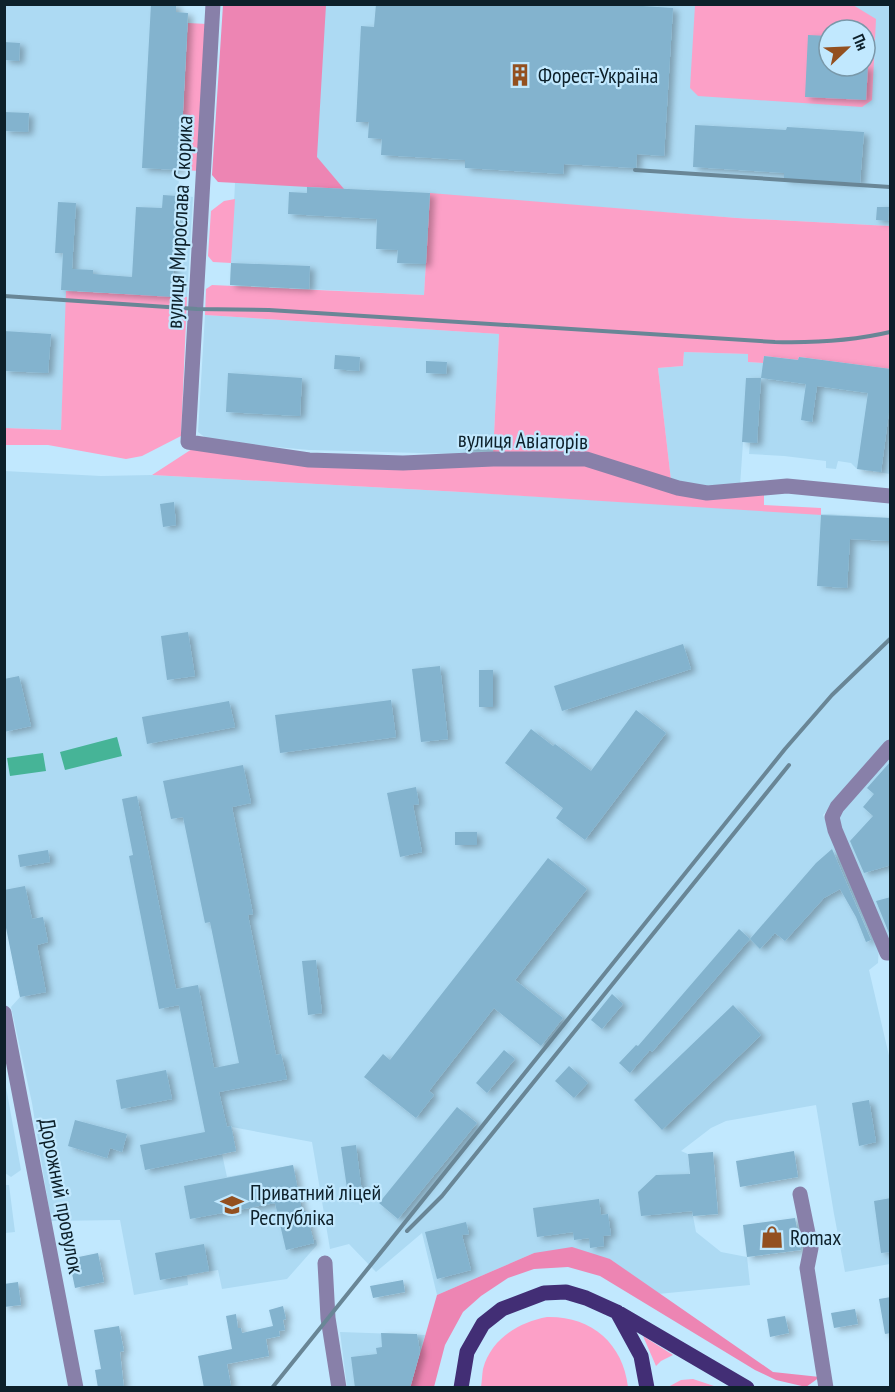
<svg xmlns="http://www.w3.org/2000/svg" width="895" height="1392" font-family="'PT Sans Narrow',sans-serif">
  <defs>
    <filter id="shadow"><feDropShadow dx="5" dy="3" stdDeviation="3" flood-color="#0004"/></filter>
  </defs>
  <rect width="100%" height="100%" fill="#c1e8fe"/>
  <!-- built -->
  <path fill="#addaf3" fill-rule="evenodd" d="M320,4L890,5V226L737,218L430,194L424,295L230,285L235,183L227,169ZM829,30H865V66H829Z
    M5,5H176L175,22L188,23L178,195L193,197L187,297L67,291L61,430L5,428Z
    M205,315L499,334L493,455L309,450L210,441L198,432Z
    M684,352L749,354L748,362L763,363L764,356L798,360L799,357L890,369V474L857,469L851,463L838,461L836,469L826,468V461L784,456L749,454L750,443L743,442L740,486L708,488L671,480L658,368L683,366Z
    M4,471L101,476L152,475L461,492L890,518V741L823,815L879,946L878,963L869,970L890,1060V1264L845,1272L834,1214L816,1105L726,1121L711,1128L681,1151L688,1154L693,1216L696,1232L721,1252L747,1257L750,1285L658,1294L610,1259L534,1253L437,1295L422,1233L376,1272L349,1244L330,1249L312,1142L232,1127L236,1151L222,1154L227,1177L293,1165L303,1211H306L314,1240H316L317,1245L287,1279L222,1289L218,1270L187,1275L188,1285L134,1295L120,1220L51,1221L32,1103L11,1007L20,997L5,917L4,872L6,871L4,864Z
    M890,753V946L838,820L839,812Z
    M4,1076L21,1170L11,1177L5,1173Z
    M5,1185H9L15,1232L5,1233Z
    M340,1332L425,1335L410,1387H347Z"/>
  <!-- green -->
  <path fill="#fca0c7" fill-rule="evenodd" d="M695,5H853L876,19L872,100L862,107L698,96L690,88ZM829,30H865V66H829Z
    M188,23L207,24L199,171L180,170Z
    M430,193L737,218L890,226V369L799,357L798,360L764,356L763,363L748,362V354L684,352L683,366L658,368L671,480L588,454L493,455L499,334L205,315L206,289L212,285L424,295Z
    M235,199L231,263L213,262L208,256L211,211L224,201Z
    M66,291L187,297L181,436L142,456L126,459L48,445H5V428L61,430Z
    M192,449L585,464L676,494L764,492V505L821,508V515L461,492L152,475Z
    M547,1317C591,1316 623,1343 628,1387H481C482,1381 482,1375 483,1369C491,1339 519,1322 547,1317Z
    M643,1336L673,1355L661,1361L656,1366Z
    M693,1379L717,1387H668L681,1380Z"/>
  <!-- forest -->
  <path fill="#ed85b3" d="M223,5H326L317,157L344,189L218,182L212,175Z
    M572,1247L610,1259L773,1372L820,1377L806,1387L776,1380L755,1370L600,1276L568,1267L534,1269L508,1278L481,1296L463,1312L445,1345L434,1387L410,1388L437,1295L534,1253Z"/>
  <!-- water -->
  <path fill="#46b497" d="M117,737L122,756L65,770L60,752Z
    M43,753L46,771L10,776L7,758Z"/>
  <!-- building -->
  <path fill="#83b3ce" filter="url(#shadow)" d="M151,4H176V12L188,13L180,170L142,168Z
    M376,4H612L673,8L664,156L637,154L636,168L564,164L563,174L465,168V160L381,155L382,139L368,138L369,122H356L361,26L374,27Z
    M808,35L829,36V66H868L866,100L805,97Z
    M4,42L20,43L19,61L4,60Z
    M4,112L29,113L28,132L4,131Z
    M695,125L786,130L787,127L864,132L860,183L784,179V173L693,167Z
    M307,187L430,193L426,264L397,263L398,250L376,249L377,219L288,214L289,192L307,193Z
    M163,195L177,196L172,297L61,290L63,253H55L58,202L76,203L72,269L93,270V274L132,277L136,207L162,208Z
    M877,207H889L888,221L876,220Z
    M231,263L310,266L309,289L230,285Z
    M4,331L51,334L48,373L4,371Z
    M335,355L360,357L359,371L334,369Z
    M764,356L798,360L799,357L891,369V397L881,472L857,469L868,393L817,386L812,422L801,420L806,384L761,378Z
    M426,361L447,362L446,374L426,373Z
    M228,373L302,378L300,416L226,412Z
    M746,378H761L757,443L742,442Z
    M466,437L492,438L491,449L465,450Z
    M174,502L176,525L163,527L160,504Z
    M821,515L891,518V541L850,539L847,588L817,586Z
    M188,632L195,676L167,680L161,636Z
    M683,644L691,669L562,711L554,686Z
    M440,666L448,739L421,742L412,669Z
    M479,670H493V707H479Z
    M19,676L31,726L4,732V679Z
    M391,700L396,737L280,753L275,715Z
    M229,701L235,727L147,744L142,717Z
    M636,710L666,733L585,840L556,818L563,808L505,763L531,729L553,746L555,744L591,771Z
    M891,761V865L864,873L850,841L873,816L863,807L874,794L867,788Z
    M243,765L251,803L232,807L253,914L248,915L276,1055L281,1054L287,1079L219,1092L227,1127L231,1126L236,1151L145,1170L140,1145L205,1132L179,1005L159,1009L129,856L133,855L122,799L137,796L176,989L198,985L214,1068L239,1063L210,922L205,923L183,817L171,819L163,781Z
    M416,787L419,804L413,805L422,852L400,857L387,793Z
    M455,832H477V845H455Z
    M832,849L871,940L866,942L856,917L840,889L824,898L785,941L775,933L760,949L750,939L816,863Z
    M48,850L50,862L20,867L18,855Z
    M548,858L587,889L515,980L563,1018L541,1046L494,1008L429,1091L434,1095L416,1118L364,1077L383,1054L390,1060Z
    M25,886L32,919L43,917L48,942L37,945L46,992L20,997L4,918V890Z
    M891,897V932L889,933L876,901Z
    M739,929L750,939L652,1052L650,1050L630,1073L619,1063L636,1045L638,1046Z
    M316,960L322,1013L308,1015L302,961Z
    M612,994L623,1004L602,1029L591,1020Z
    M733,1005L761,1035L662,1130L634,1100Z
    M504,1050L515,1059L487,1093L476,1083Z
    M569,1066L588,1083L574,1098L555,1081Z
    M166,1070L172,1099L121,1109L116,1080Z
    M869,1100L876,1142L859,1146L852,1103Z
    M457,1107L477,1123L398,1219L379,1203Z
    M75,1120L127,1134L122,1152L110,1148L107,1158L68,1146Z
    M356,1145L362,1193L348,1195L341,1147Z
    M794,1151L798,1177L740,1187L736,1161Z
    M713,1152L718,1214L693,1216L692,1211L641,1216L638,1192L656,1175L690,1174L688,1154Z
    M293,1165L302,1211H306L314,1243L286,1250L275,1203L190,1219L184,1186Z
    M891,1198V1252L881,1253L874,1201Z
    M599,1199L601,1215L608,1214L611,1235L603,1236L604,1246L590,1248L589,1238L574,1240L573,1232L537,1237L533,1208Z
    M795,1218L801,1250L747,1257L743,1225Z
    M466,1222L469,1234L462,1235L471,1270L437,1279L425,1232Z
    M204,1244L209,1271L160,1280L155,1253Z
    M98,1253L104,1282L75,1288L69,1259Z
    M403,1280L405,1292L373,1298L370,1286Z
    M18,1282L21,1305L4,1307V1284Z
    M891,1297V1333L885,1334L879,1299Z
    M283,1306L286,1319L283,1320L285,1330L279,1331L280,1336L266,1339L269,1356L227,1364L231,1386L222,1388H204L198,1356L232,1349L226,1316L236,1314L238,1328H241L242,1333L273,1326L269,1310Z
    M855,1309L858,1324L834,1328L831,1313Z
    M785,1316L789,1333L770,1337L767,1319Z
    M119,1326L124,1351L120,1352L124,1388H98L95,1370L101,1369L94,1330Z
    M381,1333L417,1334L420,1352L410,1388H355L351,1357L377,1354L376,1348L382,1347Z"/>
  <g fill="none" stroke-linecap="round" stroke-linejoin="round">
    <!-- minor -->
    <path stroke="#8880a9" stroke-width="15" d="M213,4L188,442L309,460L403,463L493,459H586L678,488L707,493L787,486L890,496
      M890,747L837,807L832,817L835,830L887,953H890
      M4,1013L76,1388
      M800,1194L811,1248L807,1268L826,1388
      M325,1263L328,1318L339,1388"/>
    <!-- major -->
    <path stroke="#422e75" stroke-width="15" d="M617,1312L641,1356L647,1388
      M461,1388L467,1352L483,1324L502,1309L544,1293L566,1292L586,1298L617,1312L747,1388"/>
    <!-- rail -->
    <path stroke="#698696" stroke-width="4" d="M635,170L890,187
      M4,296L197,309L269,310L775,342C815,343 852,341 890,332
      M407,1231L442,1196L789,765
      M272,1388L785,749L832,695L890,639"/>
  </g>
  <!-- icons -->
  <defs>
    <g id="building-bare" transform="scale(1.8)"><path d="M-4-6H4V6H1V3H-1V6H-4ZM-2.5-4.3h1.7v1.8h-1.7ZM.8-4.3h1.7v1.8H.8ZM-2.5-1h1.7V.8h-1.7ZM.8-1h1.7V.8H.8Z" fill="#935020" stroke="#c1e8fe" stroke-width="2.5" paint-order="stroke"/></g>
    <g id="school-bare" transform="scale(1.8)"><path d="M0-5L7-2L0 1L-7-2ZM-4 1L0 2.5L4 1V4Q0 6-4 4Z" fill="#935020" stroke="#c1e8fe" stroke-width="2.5" paint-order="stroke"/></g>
    <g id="shop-bare" transform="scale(1.8)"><path d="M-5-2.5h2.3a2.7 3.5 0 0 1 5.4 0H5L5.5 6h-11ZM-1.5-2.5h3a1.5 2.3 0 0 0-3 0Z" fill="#935020" stroke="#c1e8fe" stroke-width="2.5" paint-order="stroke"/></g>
  </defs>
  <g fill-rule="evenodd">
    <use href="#building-bare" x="520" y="75"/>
    <use href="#school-bare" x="232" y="1205"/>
    <use href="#shop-bare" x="772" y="1237"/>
  </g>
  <g text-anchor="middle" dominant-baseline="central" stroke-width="4.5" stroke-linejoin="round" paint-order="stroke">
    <!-- poi labels -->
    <g font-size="22" fill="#0d202a" stroke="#c1e8fe" text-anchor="start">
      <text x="538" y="75">Форест-Україна</text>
      <text x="250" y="1192">Приватний ліцей<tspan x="250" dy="25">Республіка</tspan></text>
      <text x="790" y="1237">Romax</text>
    </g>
    <!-- street labels -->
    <g font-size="22" fill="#0d202a" stroke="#c1e8fe">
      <text transform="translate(179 222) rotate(-87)">вулиця Мирослава Скорика</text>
      <text transform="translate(523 440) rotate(1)">вулиця Авіаторів</text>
      <text transform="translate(62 1196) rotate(79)">Дорожний провулок</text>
    </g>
  </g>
  <!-- border -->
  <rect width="895" height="1392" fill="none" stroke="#0d202a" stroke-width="12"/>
  <!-- north arrow -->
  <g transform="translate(847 48) rotate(67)"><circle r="28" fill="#c1e8fe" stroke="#7998a9" stroke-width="1.5"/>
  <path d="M0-4.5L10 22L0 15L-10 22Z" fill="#935020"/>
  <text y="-9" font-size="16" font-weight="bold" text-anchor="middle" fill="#0d202a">Пн</text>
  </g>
</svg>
